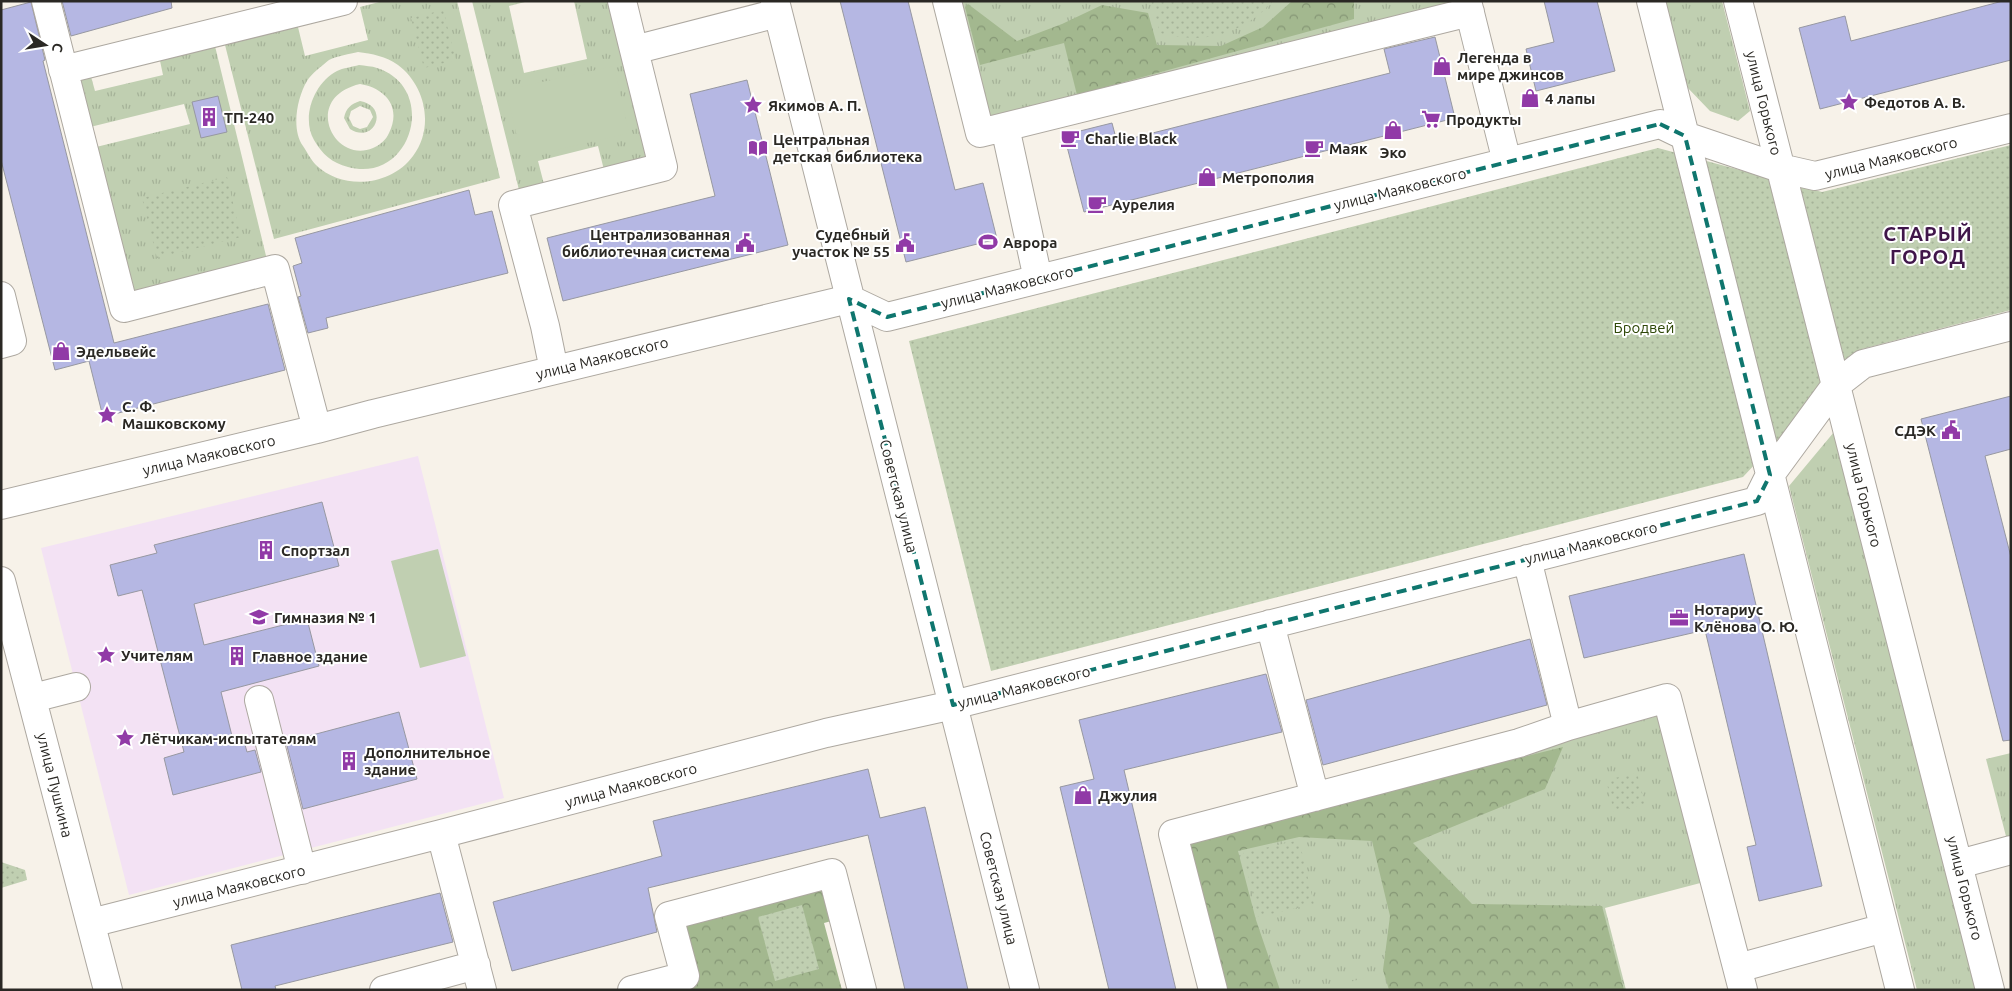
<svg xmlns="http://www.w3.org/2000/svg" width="2012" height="991" font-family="Ubuntu,sans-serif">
  <defs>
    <pattern id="grass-tufts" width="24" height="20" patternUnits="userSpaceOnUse" patternTransform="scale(1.25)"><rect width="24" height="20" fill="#c0cfb1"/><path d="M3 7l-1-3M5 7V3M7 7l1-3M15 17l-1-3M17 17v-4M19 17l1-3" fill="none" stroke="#a5b298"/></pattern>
    <pattern id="forest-crowns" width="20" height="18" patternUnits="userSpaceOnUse" patternTransform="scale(1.25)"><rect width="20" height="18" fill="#a3b88f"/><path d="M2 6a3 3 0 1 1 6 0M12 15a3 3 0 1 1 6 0" fill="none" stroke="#859675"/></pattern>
    <pattern id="park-dots" width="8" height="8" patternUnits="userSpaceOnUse" patternTransform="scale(1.25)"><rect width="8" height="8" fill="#c0cfb1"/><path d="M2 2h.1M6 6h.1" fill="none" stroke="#a5b298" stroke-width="1.8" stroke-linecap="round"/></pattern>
  </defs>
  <rect width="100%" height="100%" fill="#f7f2e9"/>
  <!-- education -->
  <path fill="#f3e2f4" d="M418,456L504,798L129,895L41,548Z"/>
  <!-- grass -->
  <path fill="url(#grass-tufts)" fill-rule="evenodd" d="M383,1H457L500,178L274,239L224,41L297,23L305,56L368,40L360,7ZM358,52C372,54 386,56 398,65C425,85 435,127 413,156C391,186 343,191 316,165C311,160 307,152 303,146C291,129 297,98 307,81C311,74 323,65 329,60C337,56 350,54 358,52Z
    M472,1H529L509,6L524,73L587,59L574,1H616L656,161L605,174L598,146L538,161L545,188L520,194Z
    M954,1H1461L985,126Z
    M1665,1H1722L1750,111L1738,121L1710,111L1685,85Z
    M214,42L268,264L128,298L92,148L190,124L184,104L86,128L73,77L90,73L95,91L163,75L159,56Z
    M359,65C365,66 372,66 377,68C439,88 412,184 348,167C332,163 322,154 314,140C301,117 314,83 337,71C343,68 352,67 359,65ZM360,84C385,88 402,107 389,133C386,140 380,145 373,148C334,165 301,98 360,84Z
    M360,101C390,106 375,145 350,129L344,118C346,108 351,104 360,101ZM360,106L370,110L373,117L367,127L360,129L353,126L349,118L351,111Z
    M1834,432L1977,990H1917L1789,486Z
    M1665,714L1708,881L1605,908L1626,990H1224L1185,839Z
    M2011,753V844H2008L1986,759Z"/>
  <!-- forest -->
  <path fill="url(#forest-crowns)" d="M1292,1H1354V19L1077,95L1064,43L980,65L965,7L968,4L1017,41L1062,24L1102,5L1148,13L1157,45L1221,46L1263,27Z
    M1563,747L1545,789L1413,843L1472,904L1602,906L1624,990H1389L1383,970L1390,916L1372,841L1299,837L1238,851L1256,920L1280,990H1227L1188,840Z
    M828,879L839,919L824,923L842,990H652L690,979L674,919Z"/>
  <!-- park -->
  <path fill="url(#park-dots)" d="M1151,1H1271L1272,3C1239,35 1205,45 1160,33Z
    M443,10L456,60L424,68L411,18Z
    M2011,145V310L1862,349L1743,477L991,671L909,341L1658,148L1822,192Z
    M227,177L241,237L157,258L142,198Z
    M1637,773L1645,804L1614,812L1606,780Z
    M1299,840L1314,904L1258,917L1243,853Z
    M1,862L25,870L27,880L1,888Z
    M802,905L819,969L775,981L758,917Z"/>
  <!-- pitch -->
  <path fill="#c0cfb1" d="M614,66L629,133L522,158L506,90Z
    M438,549L466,656L420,668L391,561Z
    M1383,973L1388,990H1319H1320Z"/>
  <!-- building -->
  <path fill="#b5b7e3" stroke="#9798a1" d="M62,1H171L172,8L71,36Z
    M840,1H908L955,190L983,183L997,239L906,262Z
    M1544,1H1597L1615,71L1536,91L1526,49L1554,42Z
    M2003,1H2011V60L1820,109L1799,28L1845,16L1851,41Z
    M31,2L45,60L43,61L114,343L268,304L285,370L103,417L89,361L55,370L1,160V10Z
    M1435,37L1455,118L1084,212L1064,135L1112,123L1117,142L1390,73L1384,49Z
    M747,80L788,245L563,301L547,238L715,196L690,94Z
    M218,96L227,132L201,138L192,102Z
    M469,190L475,215L492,211L508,273L326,318L328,328L308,333L298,297L301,296L293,266L302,263L295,238Z
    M2011,396V449L1985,456L2011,557V740L2003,741L1921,419Z
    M322,502L339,566L194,604L204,645L307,619L319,666L221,692L234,744L244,741L247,752L255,750L261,772L173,795L164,758L184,752L142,590L118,596L110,565L157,553L154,545Z
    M1744,554L1822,886L1759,901L1747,847L1756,845L1705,630L1584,658L1569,596Z
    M1530,639L1547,705L1323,765L1306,700Z
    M1266,674L1282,732L1124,770L1176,990H1109L1060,787L1094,779L1079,720Z
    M399,712L417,779L303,809L286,742Z
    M868,769L880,818L925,807L968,990H905L868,835L648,888L657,932L512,971L493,902L662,856L653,821Z
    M440,893L453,942L275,986L276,990H242L231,945Z"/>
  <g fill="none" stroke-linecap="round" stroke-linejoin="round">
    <!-- minor casing -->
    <g stroke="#ada8a0" stroke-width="30">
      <path id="minor" d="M46,1L124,308L275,269L317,429
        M622,1L634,50
        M775,1L1025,990
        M947,1L980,133L1470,12
        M1467,1L1507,162
        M1651,1L1900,990
        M1738,1L1990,990
        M63,70L343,1
        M1005,127L1038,279
        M1,296L12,341L1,344
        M554,370L545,326L513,205L663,167L634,50L778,13
        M1,505L317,429L373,414L849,299L887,317L1660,124L1685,136L1780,168L1815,176L2011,128
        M1527,559L1568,726
        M1,581L108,990
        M1270,624L1315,797
        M33,698L76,687
        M259,700L302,870
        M441,834L482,990
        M1959,864L2011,850
        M91,923L441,834L826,733L953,705L1757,501L1770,475L1836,385L1863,364L2011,326
        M1738,968L1884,928
        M384,990L476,965
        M632,990L685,976L669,916L832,873L862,990
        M1213,990L1173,834L1519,743L1568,726L1667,698L1743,990"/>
    </g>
    <!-- minor -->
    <use href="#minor" stroke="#fff" stroke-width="28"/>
  </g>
  <!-- marked area -->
  <path fill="none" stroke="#0f766e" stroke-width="4" stroke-dasharray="10 6" stroke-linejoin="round" d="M1660,124L1685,136L1770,475L1757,501L953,705L849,299L887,317Z"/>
  <!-- icons -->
  <defs>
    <g id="shop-bare" transform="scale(1.5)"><path d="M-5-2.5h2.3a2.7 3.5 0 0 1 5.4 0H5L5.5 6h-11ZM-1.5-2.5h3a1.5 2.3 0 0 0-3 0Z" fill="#913aa7" stroke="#fff" stroke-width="2.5" paint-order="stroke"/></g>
    <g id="sight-bare" transform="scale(1.5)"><path d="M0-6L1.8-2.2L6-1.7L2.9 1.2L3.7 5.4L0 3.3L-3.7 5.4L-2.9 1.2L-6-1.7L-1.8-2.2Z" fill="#913aa7" stroke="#fff" stroke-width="2.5" paint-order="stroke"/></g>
    <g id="building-bare" transform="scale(1.5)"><path d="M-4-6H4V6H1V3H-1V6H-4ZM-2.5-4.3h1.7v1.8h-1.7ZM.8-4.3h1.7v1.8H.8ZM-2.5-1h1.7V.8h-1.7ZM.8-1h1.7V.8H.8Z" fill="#913aa7" stroke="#fff" stroke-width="2.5" paint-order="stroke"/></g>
    <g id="supermarket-bare" transform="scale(1.5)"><path d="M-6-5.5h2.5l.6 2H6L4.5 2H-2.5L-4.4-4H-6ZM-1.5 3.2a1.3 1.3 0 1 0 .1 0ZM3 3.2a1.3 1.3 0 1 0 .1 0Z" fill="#913aa7" stroke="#fff" stroke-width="2.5" paint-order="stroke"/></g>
    <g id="cafe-bare" transform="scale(1.5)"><path d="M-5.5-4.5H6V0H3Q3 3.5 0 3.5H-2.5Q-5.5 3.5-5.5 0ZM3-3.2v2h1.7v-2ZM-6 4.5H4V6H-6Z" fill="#913aa7" stroke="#fff" stroke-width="2.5" paint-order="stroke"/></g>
    <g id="library-bare" transform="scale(1.5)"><path d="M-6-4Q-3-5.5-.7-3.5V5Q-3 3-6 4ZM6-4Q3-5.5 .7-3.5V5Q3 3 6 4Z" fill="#913aa7" stroke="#fff" stroke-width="2.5" paint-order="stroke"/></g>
    <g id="stadium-bare" transform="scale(1.5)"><path d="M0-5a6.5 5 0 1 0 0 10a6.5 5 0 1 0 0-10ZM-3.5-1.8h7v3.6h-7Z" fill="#913aa7" stroke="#fff" stroke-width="2.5" paint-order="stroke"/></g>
    <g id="civic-bare" transform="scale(1.5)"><path d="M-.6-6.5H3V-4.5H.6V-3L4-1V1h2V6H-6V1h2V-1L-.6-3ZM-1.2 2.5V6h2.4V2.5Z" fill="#913aa7" stroke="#fff" stroke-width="2.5" paint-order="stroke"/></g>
    <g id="school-bare" transform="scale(1.5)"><path d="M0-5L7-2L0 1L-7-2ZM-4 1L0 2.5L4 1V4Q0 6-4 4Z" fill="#913aa7" stroke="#fff" stroke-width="2.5" paint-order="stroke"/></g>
    <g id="office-bare" transform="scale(1.5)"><path d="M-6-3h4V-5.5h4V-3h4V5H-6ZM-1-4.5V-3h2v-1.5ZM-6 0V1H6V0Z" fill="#913aa7" stroke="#fff" stroke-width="2.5" paint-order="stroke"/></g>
  </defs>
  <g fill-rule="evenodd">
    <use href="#shop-bare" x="1442" y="66"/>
    <use href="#shop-bare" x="1530" y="98"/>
    <use href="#sight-bare" x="1849" y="102"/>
    <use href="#sight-bare" x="753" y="105"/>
    <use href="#building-bare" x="209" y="117"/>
    <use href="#supermarket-bare" x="1431" y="119"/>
    <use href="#shop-bare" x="1393" y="130"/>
    <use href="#cafe-bare" x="1070" y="138"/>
    <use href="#library-bare" x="758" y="148"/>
    <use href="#cafe-bare" x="1314" y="148"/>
    <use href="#shop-bare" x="1207" y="177"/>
    <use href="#cafe-bare" x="1097" y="204"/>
    <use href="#stadium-bare" x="988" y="242"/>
    <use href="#civic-bare" x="745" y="243"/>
    <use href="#civic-bare" x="905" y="243"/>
    <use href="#shop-bare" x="61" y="351"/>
    <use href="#sight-bare" x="107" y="415"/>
    <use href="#civic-bare" x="1951" y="430"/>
    <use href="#building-bare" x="266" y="550"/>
    <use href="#school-bare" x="259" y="617"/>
    <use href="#office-bare" x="1679" y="618"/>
    <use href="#sight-bare" x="106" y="655"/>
    <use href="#building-bare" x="237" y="656"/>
    <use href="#sight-bare" x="125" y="738"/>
    <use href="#building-bare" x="349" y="761"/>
    <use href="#shop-bare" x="1083" y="795"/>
  </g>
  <g text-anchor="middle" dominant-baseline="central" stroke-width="4" stroke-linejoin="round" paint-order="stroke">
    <!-- poi labels -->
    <g font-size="15" font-weight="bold" fill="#2a2824" stroke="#fff" text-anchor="start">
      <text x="1457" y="57">Легенда в<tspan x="1457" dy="17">мире джинсов</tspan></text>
      <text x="1545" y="98">4 лапы</text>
      <text x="1864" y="102">Федотов А. В.</text>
      <text x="768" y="105">Якимов А. П.</text>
      <text x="224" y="117">ТП-240</text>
      <text x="1446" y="119">Продукты</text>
      <text x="1085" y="138">Charlie Black</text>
      <text x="773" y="139">Центральная<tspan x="773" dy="17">детская библиотека</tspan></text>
      <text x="1329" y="148">Маяк</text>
      <text x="1393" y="152" text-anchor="middle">Эко</text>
      <text x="1222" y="177">Метрополия</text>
      <text x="1112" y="204">Аурелия</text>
      <text x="730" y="234" text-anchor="end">Централизованная<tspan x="730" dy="17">библиотечная система</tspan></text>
      <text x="890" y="234" text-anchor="end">Судебный<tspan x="890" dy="17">участок № 55</tspan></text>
      <text x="1003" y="242">Аврора</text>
      <text x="76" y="351">Эдельвейс</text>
      <text x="122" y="406">С. Ф.<tspan x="122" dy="17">Машковскому</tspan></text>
      <text x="1936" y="430" text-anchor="end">СДЭК</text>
      <text x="281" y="550">Спортзал</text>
      <text x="1694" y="609">Нотариус<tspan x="1694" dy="17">Клёнова О. Ю.</tspan></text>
      <text x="274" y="617">Гимназия № 1</text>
      <text x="121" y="655">Учителям</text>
      <text x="252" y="656">Главное здание</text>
      <text x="140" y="738">Лётчикам-испытателям</text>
      <text x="364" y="752">Дополнительное<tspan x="364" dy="17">здание</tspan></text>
      <text x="1098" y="795">Джулия</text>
    </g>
    <!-- street labels -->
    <g font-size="15" fill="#2a2824" stroke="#fff">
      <text transform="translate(1764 103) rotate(76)">улица Горького</text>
      <text transform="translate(1891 158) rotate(-14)">улица Маяковского</text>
      <text transform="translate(1400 189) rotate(-14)">улица Маяковского</text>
      <text transform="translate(1007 287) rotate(-14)">улица Маяковского</text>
      <text transform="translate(602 358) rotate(-14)">улица Маяковского</text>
      <text transform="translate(209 455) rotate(-13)">улица Маяковского</text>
      <text transform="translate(1864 495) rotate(76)">улица Горького</text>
      <text transform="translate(899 496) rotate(76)">Советская улица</text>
      <text transform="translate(1591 543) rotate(-14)">улица Маяковского</text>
      <text transform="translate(1024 687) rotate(-14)">улица Маяковского</text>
      <text transform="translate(55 785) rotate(76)">улица Пушкина</text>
      <text transform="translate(631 785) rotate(-15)">улица Маяковского</text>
      <text transform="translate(239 886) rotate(-14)">улица Маяковского</text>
      <text transform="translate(999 888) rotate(76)">Советская улица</text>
      <text transform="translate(1965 888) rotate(76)">улица Горького</text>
    </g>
    <!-- park labels -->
    <g font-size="15" fill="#2e4707" stroke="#fff">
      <text x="1644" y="327">Бродвей</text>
    </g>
    <!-- district labels -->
    <g font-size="20" font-weight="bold" letter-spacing="1" fill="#40164a" stroke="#fff">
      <text x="1928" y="233">СТАРЫЙ<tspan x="1928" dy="23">ГОРОД</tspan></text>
    </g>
  </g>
  <!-- border -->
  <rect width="2012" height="991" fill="none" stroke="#2a2824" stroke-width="5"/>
  <!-- north arrow -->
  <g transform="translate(45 45) rotate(102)" stroke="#ffffff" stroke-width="4" paint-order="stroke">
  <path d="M0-4L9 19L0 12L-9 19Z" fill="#2a2824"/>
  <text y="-8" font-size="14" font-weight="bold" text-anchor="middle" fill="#2a2824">С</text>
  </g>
</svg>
